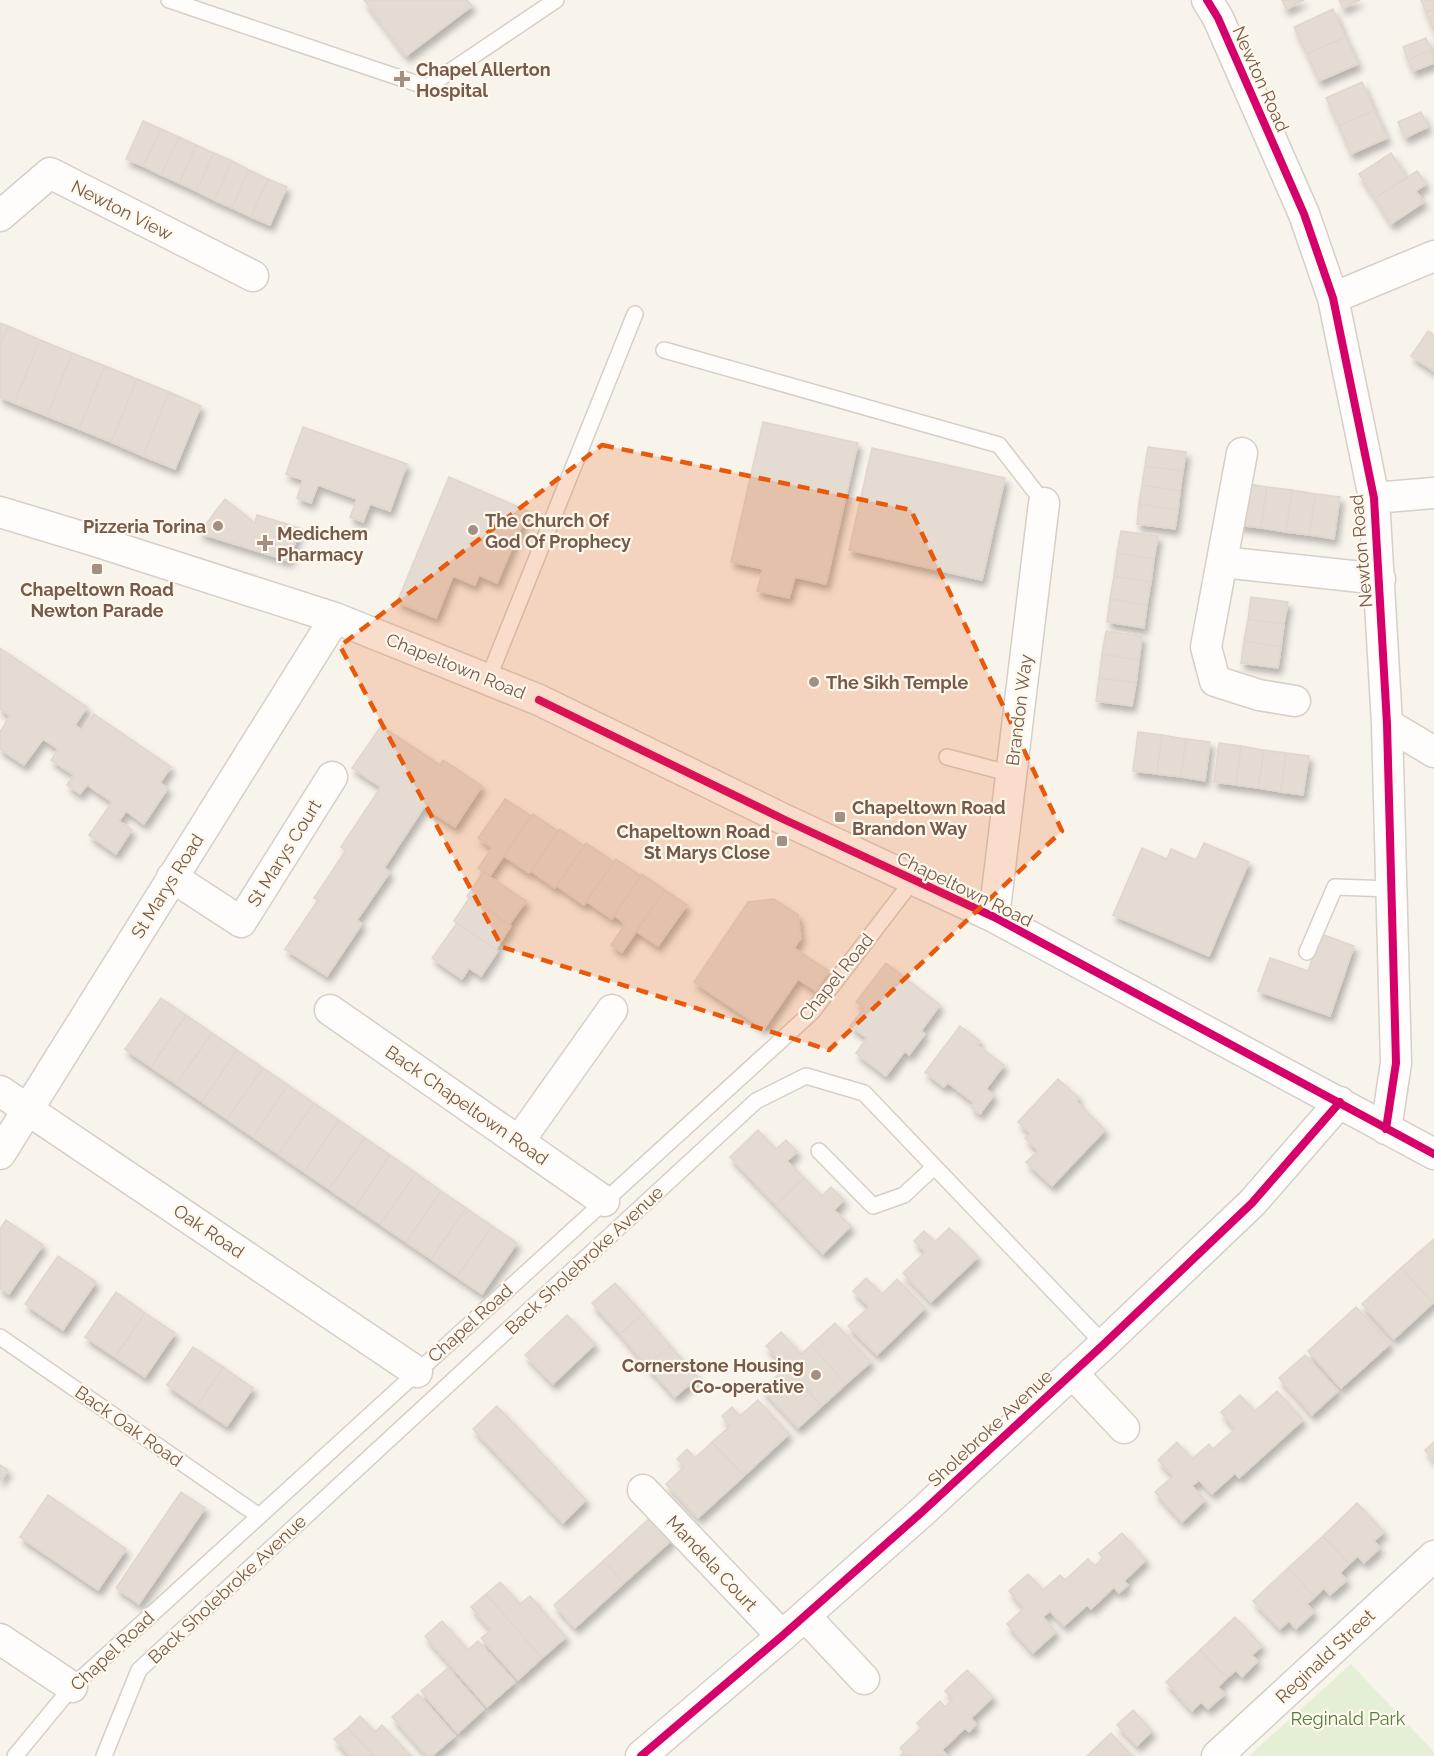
<svg xmlns="http://www.w3.org/2000/svg" width="1434" height="1756" font-family="Raleway,sans-serif">
  <defs>
    <filter id="shadow"><feDropShadow dx="3.5" dy="6" stdDeviation="3" flood-color="#0004"/></filter>
  </defs>
  <rect width="100%" height="100%" fill="#f8f3eb"/>
  <!-- green -->
  <path fill="#e4efd5" d="M1351,1664L1434,1752V1756H1249Z"/>
  <!-- building -->
  <path fill="#e4dbd2" stroke="#e1d6cd" stroke-width="1.5" filter="url(#shadow)" d="M364,0H467L472,6L406,56Z
    M1282,0H1304L1286,9Z
    M1339,0H1360L1343,8Z
    M1421,0H1434V9L1426,12Z
    M1333,9L1345,37L1307,54L1294,27Z
    M1434,9V32L1426,12Z
    M1345,37L1358,64L1319,81L1307,54Z
    M1426,38L1431,50L1408,60L1403,47Z
    M1431,50L1434,63L1413,71L1408,60Z
    M1362,82L1374,110L1339,126L1326,98Z
    M1374,110L1387,138L1351,154L1339,126Z
    M1421,112L1428,127L1405,138L1398,122Z
    M143,121L161,129L143,166L126,159Z
    M161,129L179,137L161,175L143,166Z
    M179,137L196,145L179,183L161,175Z
    M196,145L214,153L196,191L179,183Z
    M214,153L232,161L214,200L196,191Z
    M1391,153L1407,178L1375,198L1359,174Z
    M232,161L249,170L232,208L214,200Z
    M249,170L268,179L251,217L232,208Z
    M1417,171L1426,184L1416,191L1424,202L1391,224L1375,198Z
    M268,179L287,187L270,225L251,217Z
    M0,323L8,326L0,346Z
    M8,326L40,340L14,403L0,397V346Z
    M1428,331L1434,335V371L1411,356Z
    M40,340L72,353L47,416L14,403Z
    M72,353L105,366L79,429L47,416Z
    M105,366L137,379L111,442L79,429Z
    M137,379L169,392L143,456L111,442Z
    M169,392L201,406L175,469L143,456Z
    M763,422L858,443L826,584L795,577L789,598L757,591L763,569L731,562Z
    M303,427L407,464L390,511L370,504L363,522L350,517L357,499L318,485L311,503L297,498L303,480L286,474Z
    M1148,447L1186,452L1183,471L1145,466Z
    M872,448L1005,478L982,580L849,550Z
    M1145,466L1183,471L1180,491L1142,485Z
    M449,477L528,511L497,583L479,575L475,585L453,576L436,618L397,602Z
    M1243,483L1267,487L1261,528L1237,525Z
    M1142,485L1180,491L1178,510L1139,504Z
    M1267,487L1292,490L1286,532L1261,528Z
    M1292,490L1316,494L1309,535L1286,532Z
    M1316,494L1340,497L1334,539L1309,535Z
    M225,499L255,523L257,515L300,528L289,561L199,533Z
    M1139,504L1178,510L1175,529L1137,524Z
    M1121,531L1158,536L1154,559L1117,553Z
    M1117,553L1154,559L1151,582L1114,576Z
    M1114,576L1151,582L1147,605L1110,599Z
    M1251,597L1288,602L1284,624L1248,619Z
    M1110,599L1147,605L1144,628L1107,622Z
    M1248,619L1284,624L1281,647L1244,641Z
    M1106,631L1142,636L1139,660L1102,654Z
    M1244,641L1281,647L1278,668L1241,663Z
    M0,648L87,707L75,725L83,731L94,714L171,767L160,783L168,788L144,824L126,811L119,821L132,830L116,854L89,835L112,802L87,785L80,794L67,785L74,775L51,760L58,749L43,739L24,765L0,749V732L10,716L0,709Z
    M1102,654L1139,660L1136,683L1099,678Z
    M1099,678L1136,683L1132,706L1096,701Z
    M381,726L440,765L443,760L482,786L455,827L424,807L384,868L390,872L357,920L362,924L327,976L285,949L318,900L314,898L346,850L341,847L381,787L352,768Z
    M1138,732L1162,735L1157,774L1133,771Z
    M1162,735L1186,739L1181,777L1157,774Z
    M1186,739L1210,742L1205,781L1181,777Z
    M1219,743L1241,746L1236,785L1214,782Z
    M1241,746L1264,750L1258,788L1236,785Z
    M1264,750L1286,753L1281,792L1258,788Z
    M1286,753L1309,756L1303,795L1281,792Z
    M505,799L531,816L490,876L478,868L492,848L478,838Z
    M533,814L558,831L529,873L504,856Z
    M560,829L584,846L555,888L531,871Z
    M586,843L614,862L584,905L557,886Z
    M1204,843L1249,862L1209,956L1113,915L1142,848L1167,859L1171,849L1196,860Z
    M616,859L641,876L612,919L586,901Z
    M483,872L526,901L509,925L467,896Z
    M642,874L665,890L622,952L611,945L625,924L614,915Z
    M665,890L687,905L658,946L636,931Z
    M470,897L511,926L496,949L454,921Z
    M774,899L798,915L801,938L794,948L829,971L816,991L798,979L764,1029L694,982L748,902Z
    M457,923L498,951L481,976L469,968L462,979L432,958Z
    M1321,934L1354,946L1330,1016L1258,991L1270,958L1308,971Z
    M886,963L940,1005L921,1031L925,1034L909,1055L905,1051L886,1076L856,1053L867,1038L850,1026L864,1008L856,1002Z
    M161,998L186,1015L151,1067L125,1049Z
    M186,1015L212,1033L176,1084L151,1067Z
    M960,1026L980,1041L977,1045L1004,1065L986,1089L994,1095L980,1114L971,1107L974,1103L948,1083L944,1087L925,1072Z
    M212,1033L237,1050L202,1102L176,1084Z
    M237,1050L263,1068L227,1119L202,1102Z
    M263,1068L288,1085L253,1137L227,1119Z
    M1058,1079L1079,1098L1076,1101L1105,1130L1052,1186L1026,1162L1038,1151L1025,1138L1030,1133L1018,1122Z
    M288,1085L314,1103L278,1154L253,1137Z
    M314,1103L339,1120L304,1172L278,1154Z
    M339,1120L365,1138L329,1189L304,1172Z
    M758,1130L776,1149L786,1140L797,1152L787,1161L804,1178L776,1205L730,1157Z
    M365,1138L390,1155L355,1207L329,1189Z
    M390,1155L416,1173L380,1224L355,1207Z
    M416,1173L441,1191L406,1242L380,1224Z
    M804,1178L822,1196L831,1187L844,1200L834,1210L851,1226L823,1254L776,1205Z
    M441,1191L466,1208L431,1259L406,1242Z
    M466,1208L492,1226L457,1277L431,1259Z
    M6,1220L43,1245L9,1294L0,1288V1229Z
    M492,1226L517,1243L482,1294L457,1277Z
    M949,1228L978,1257L931,1302L903,1273L925,1252L914,1241L924,1231L935,1242Z
    M1434,1239V1302L1433,1303L1401,1268Z
    M58,1256L96,1282L63,1330L25,1304Z
    M1401,1268L1433,1303L1394,1339L1362,1304Z
    M866,1278L882,1294L897,1279L925,1308L877,1355L848,1326L869,1307L853,1291Z
    M615,1283L643,1314L620,1334L592,1303Z
    M116,1292L145,1313L115,1357L85,1337Z
    M1356,1307L1390,1344L1341,1388L1308,1351Z
    M145,1313L175,1333L145,1377L115,1357Z
    M643,1314L670,1346L647,1366L620,1334Z
    M567,1315L595,1344L553,1384L525,1355Z
    M835,1323L871,1362L846,1384L811,1345Z
    M781,1332L801,1354L811,1345L846,1384L822,1406L766,1346Z
    M670,1346L698,1377L675,1397L647,1366Z
    M193,1347L223,1367L197,1406L167,1385Z
    M1305,1355L1338,1391L1312,1415L1279,1378Z
    M223,1367L253,1388L227,1426L197,1406Z
    M787,1367L822,1406L798,1428L762,1389Z
    M1277,1391L1303,1420L1239,1478L1235,1473L1212,1494L1199,1480L1192,1486L1205,1500L1182,1522L1155,1492L1173,1476L1158,1460L1177,1442L1192,1459L1209,1444L1213,1449L1235,1429L1221,1412L1240,1395L1255,1411Z
    M758,1400L789,1434L744,1476L712,1442L730,1426L722,1416L732,1407L740,1416Z
    M497,1406L586,1500L563,1523L473,1429Z
    M712,1442L744,1476L698,1518L666,1484L684,1467L677,1459L687,1449L695,1458Z
    M1434,1442V1461L1425,1450Z
    M0,1465L8,1470L0,1481Z
    M181,1492L205,1508L139,1604L116,1588Z
    M48,1495L126,1549L98,1590L20,1537Z
    M1357,1503L1384,1532L1374,1541L1380,1548L1364,1563L1358,1556L1349,1564L1323,1536Z
    M652,1516L673,1539L624,1583L603,1561Z
    M1122,1533L1146,1560L1124,1581L1128,1585L1119,1593L1114,1587L1091,1609L1087,1605L1064,1626L1050,1611L1043,1617L1056,1632L1033,1653L1007,1624L1024,1608L1009,1591L1028,1574L1043,1590L1060,1575L1065,1580L1088,1559L1095,1566L1103,1558L1099,1553Z
    M1323,1536L1349,1564L1340,1573L1347,1580L1330,1595L1324,1588L1315,1597L1288,1568Z
    M603,1561L624,1583L575,1628L554,1605Z
    M1288,1568L1315,1597L1307,1604L1314,1612L1296,1629L1289,1621L1280,1629L1253,1601Z
    M500,1582L520,1604L530,1596L566,1637L542,1658L486,1594Z
    M486,1594L542,1658L518,1680L481,1638L491,1630L471,1607Z
    M1235,1617L1262,1646L1252,1655L1258,1661L1242,1677L1236,1670L1227,1678L1200,1650Z
    M442,1621L468,1650L478,1641L515,1682L487,1707L425,1636Z
    M1200,1650L1227,1678L1218,1687L1225,1694L1208,1709L1201,1702L1192,1711L1166,1682Z
    M448,1668L484,1709L458,1733L421,1691Z
    M967,1670L993,1697L971,1718L976,1724L969,1732L965,1728L942,1750L947,1755L946,1756H900L904,1752L900,1748L921,1728L917,1723L940,1701L945,1707L953,1699L945,1691Z
    M418,1694L455,1736L432,1756H427L392,1717Z
    M1133,1710L1152,1731L1137,1746L1117,1725Z
    M360,1716L375,1732L382,1725L411,1756H374L348,1728Z
    M348,1728L374,1756H350L334,1739Z
    M1111,1733L1132,1756H1087Z"/>
  <g fill="none" stroke-linecap="round" stroke-linejoin="round">
    <!-- service casing -->
    <g stroke="#d6cfc8" stroke-width="18">
      <path id="service" d="M169,0L427,87L556,0
        M664,350L999,445L1044,503
        M488,679L635,314
        M947,757L1012,774
        M1307,952L1335,887L1391,889
        M819,1151L873,1206L904,1195L934,1167
        M0,1337L259,1516
        M15,1756L72,1687L812,1012L913,880
        M104,1756L139,1670L756,1101L806,1076L864,1093L1104,1344"/>
    </g>
    <!-- minor casing -->
    <g stroke="#d6cfc8" stroke-width="33">
      <path id="minor" d="M1207,0L1218,18L1304,214L1333,298L1374,498L1387,724L1396,1063L1386,1129
        M0,216L50,173L253,276
        M1333,298L1434,256
        M1242,453L1206,647L1215,681L1259,695L1295,701
        M1374,498L1434,493
        M0,512L92,540L335,618L539,700L783,819L994,917L1434,1154
        M1222,562L1380,579
        M1387,724L1434,752
        M172,877L241,922L332,777
        M994,917L1044,503
        M330,1010L604,1201
        M0,1091L417,1372
        M519,1141L612,1010
        M0,1154L335,618
        M1072,1373L1124,1428
        M643,1490L782,1636
        M805,1616L864,1679
        M0,1639L72,1687
        M641,1756L782,1636L922,1512L1104,1344L1252,1203L1340,1102
        M1217,1756L1434,1556"/>
    </g>
    <!-- service -->
    <use href="#service" stroke="#fefdfc" stroke-width="15"/>
    <!-- minor -->
    <use href="#minor" stroke="#fefdfc" stroke-width="30"/>
    <!-- cycleway casing -->
    <g stroke="#fff8ed" stroke-width="11">
      <path id="cycleway" d="M1207,0L1218,18L1304,214L1333,298L1374,498L1387,724L1396,1063L1386,1129
        M539,700L783,819L994,917L1434,1154
        M641,1756L782,1636L922,1512L1104,1344L1252,1203L1340,1102"/>
    </g>
    <!-- cycleway -->
    <use href="#cycleway" stroke="#d6006c" stroke-width="8"/>
  </g>
  <!-- marked area -->
  <path fill="#e8590c" fill-opacity="0.2" stroke="#e8590c" stroke-width="4.5" stroke-dasharray="12 8" stroke-linejoin="round" d="M602,445L911,510L1062,831L829,1050L502,947L340,646Z"/>
  <!-- markers -->
  <g fill="#a49082" stroke="#fff8ed" stroke-width="2">
    <path d="M399 70h6v6h6v6h-6v6h-6v-6h-6v-6h6z"/>
    <circle cx="218" cy="526" r="6"/>
    <circle cx="473" cy="530" r="6"/>
    <path d="M262 534h6v6h6v6h-6v6h-6v-6h-6v-6h6z"/>
    <rect x="91" y="563" width="12" height="12" rx="3"/>
    <circle cx="814" cy="682" r="6"/>
    <rect x="834" y="811" width="12" height="12" rx="3"/>
    <rect x="776" y="835" width="12" height="12" rx="3"/>
    <circle cx="816" cy="1375" r="6"/>
  </g>
  <g text-anchor="middle" dominant-baseline="central" stroke-width="4.5" stroke-linejoin="round" paint-order="stroke">
    <!-- poi labels -->
    <g font-size="18" font-weight="bold" fill="#775a49" stroke="#fff8ed" text-anchor="start">
      <text x="416" y="69">Chapel Allerton<tspan x="416" dy="21">Hospital</tspan></text>
      <text x="485" y="520">The Church Of<tspan x="485" dy="21">God Of Prophecy</tspan></text>
      <text x="206" y="526" text-anchor="end">Pizzeria Torina</text>
      <text x="277" y="533">Medichem<tspan x="277" dy="21">Pharmacy</tspan></text>
      <text x="97" y="589" text-anchor="middle">Chapeltown Road<tspan x="97" dy="21">Newton Parade</tspan></text>
      <text x="826" y="682">The Sikh Temple</text>
      <text x="852" y="807">Chapeltown Road<tspan x="852" dy="21">Brandon Way</tspan></text>
      <text x="770" y="831" text-anchor="end">Chapeltown Road<tspan x="770" dy="21">St Marys Close</tspan></text>
      <text x="804" y="1365" text-anchor="end">Cornerstone Housing<tspan x="804" dy="21">Co-operative</tspan></text>
    </g>
    <!-- street labels -->
    <g font-size="18" fill="#775a49" stroke="#fff8ed">
      <text transform="translate(1261 79) rotate(66)">Newton Road</text>
      <text transform="translate(122 210) rotate(27)">Newton View</text>
      <text transform="translate(1361 551) rotate(-95)">Newton Road</text>
      <text transform="translate(456 666) rotate(22)">Chapeltown Road</text>
      <text transform="translate(1019 710) rotate(-83)">Brandon Way</text>
      <text transform="translate(284 853) rotate(-58)">St Marys Court</text>
      <text transform="translate(167 886) rotate(-58)">St Marys Road</text>
      <text transform="translate(965 889) rotate(26)">Chapeltown Road</text>
      <text transform="translate(836 977) rotate(-51)">Chapel Road</text>
      <text transform="translate(467 1105) rotate(35)">Back Chapeltown Road</text>
      <text transform="translate(209 1231) rotate(34)">Oak Road</text>
      <text transform="translate(584 1260) rotate(-43)">Back Sholebroke Avenue</text>
      <text transform="translate(470 1323) rotate(-42)">Chapel Road</text>
      <text transform="translate(129 1426) rotate(35)">Back Oak Road</text>
      <text transform="translate(990 1428) rotate(-43)">Sholebroke Avenue</text>
      <text transform="translate(712 1563) rotate(47)">Mandela Court</text>
      <text transform="translate(227 1589) rotate(-43)">Back Sholebroke Avenue</text>
      <text transform="translate(112 1651) rotate(-43)">Chapel Road</text>
      <text transform="translate(1325 1656) rotate(-43)">Reginald Street</text>
    </g>
    <!-- park labels -->
    <g font-size="18" fill="#537d41" stroke="#fff8ed">
      <text x="1348" y="1718">Reginald Park</text>
    </g>
  </g>
</svg>
